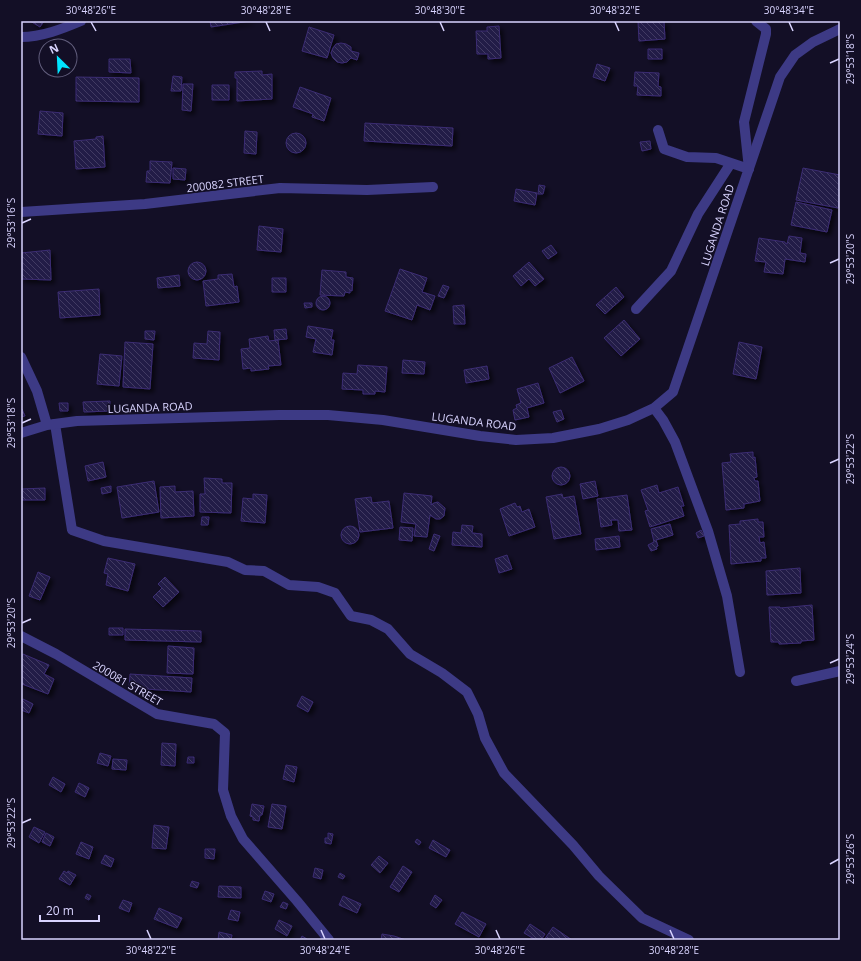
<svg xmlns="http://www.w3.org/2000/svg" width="861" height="961" font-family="'Open Sans',sans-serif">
  <defs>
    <pattern id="building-back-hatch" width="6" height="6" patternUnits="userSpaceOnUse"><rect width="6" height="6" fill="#241b47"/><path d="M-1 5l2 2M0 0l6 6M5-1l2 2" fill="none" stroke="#433b63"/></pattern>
    <filter id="shadow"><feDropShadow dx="3.5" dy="3.5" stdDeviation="2" flood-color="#0009"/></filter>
  </defs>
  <rect width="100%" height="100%" fill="#130f26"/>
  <!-- building -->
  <path fill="url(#building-back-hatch)" stroke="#3b2d73" filter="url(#shadow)" d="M30,21H44L40,27Z
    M210,21H250L211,27Z
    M638,21H664L665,39L639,41Z
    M499,26L501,58L488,59V54H477L476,31H487V27Z
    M309,27L334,35L327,58L302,51Z
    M341,43L346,44L351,47V51L359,53L357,60L351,58L347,62L342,63L337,62L333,58L331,53L333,48L336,44Z
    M648,49H662V59H648Z
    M109,59H130L131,73L109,72Z
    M597,64L610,68L605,81L593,77Z
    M262,71V75L272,74V99L237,101V78H235V72Z
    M635,72L659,73L658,86L661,87V96L637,95L638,86H634Z
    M173,76L182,77L181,91H171Z
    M76,77L139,78V102L76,101Z
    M183,84H193L191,111L182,110Z
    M212,85H229V100H212Z
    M300,87L331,98L324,121L312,117L313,114L293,107Z
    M40,111L63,113L62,136L38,134Z
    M365,123L453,128L452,146L364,141Z
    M245,131L257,132L256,154L244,153Z
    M286 143a10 10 0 1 1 20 0a10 10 0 1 1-20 0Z
    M103,136L105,167L76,169L74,141L96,139V137Z
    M650,141L651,149L642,151L640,142Z
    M150,161L172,162L170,183L146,182L147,171H150Z
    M173,168L186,169L185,180L173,179Z
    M803,168L840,175V198L838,208L796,200Z
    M539,185L545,186L543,194H538Z
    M516,189L537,193L535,205L514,201Z
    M796,202L832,210L827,232L791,225Z
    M259,226L283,229L281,252L257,250Z
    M789,236L802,238L800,253L806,254L805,262L785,259L783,274L764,272L766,262L755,261L759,238L785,242V243L787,244Z
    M551,245L557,253L548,259L542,251Z
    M50,250L51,280L21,279V253Z
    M188 271a9 9 0 1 1 18 0a9 9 0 1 1-18 0Z
    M529,262L544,279L535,286L529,279L521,286L513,276Z
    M400,269L427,278L422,292L435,296L430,310L417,305L412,320L385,311Z
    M322,270L346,272V277L353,278L352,291L350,290V293L345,292L344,296L320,295Z
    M232,274L234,287L237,286L239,302L206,306L203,281L218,279V275Z
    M179,275L180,286L158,288L157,278Z
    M272,278H286V292H272Z
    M443,285L449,287L444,298L438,296Z
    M616,287L624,297L605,314L596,305Z
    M99,289L100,315L60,318L58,292Z
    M316 303a7 7 0 1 1 14 0a7 7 0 1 1-14 0Z
    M304,303H312V307L305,308Z
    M464,305L465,324H454L453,306Z
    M624,320L640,339L621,356L604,338Z
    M308,326L333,330L331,340H334L332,355L313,352L316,339L306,337Z
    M286,329L287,339L275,340L274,330Z
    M145,331H155L154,340L145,339Z
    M208,331L220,332L219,360L193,358L194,343L207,344Z
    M268,336L269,341L278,340L281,365L268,366L269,369L251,371V368L243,369L241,349L250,348L249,339Z
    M125,342L153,344L150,389L123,387Z
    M739,342L762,347L756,379L733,374Z
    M100,354L122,356L119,386L97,384Z
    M572,357L584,381L560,393L549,368Z
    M403,360L425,362L424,374L402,373Z
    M358,365L387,367L385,392L375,391V394H363V390L342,389L343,373L357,374Z
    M487,366L489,379L466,383L464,370Z
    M538,383L544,403L527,408L529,417L515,420L513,410L517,408L516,405L521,403L517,389Z
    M110,401V411L84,412L83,402Z
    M59,403H68V411H60Z
    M21,409H22L25,416L21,417Z
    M561,410L564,419L557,422L553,412Z
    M753,452V458L755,457L757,477L754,478L755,481H758L760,501L744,504V508L726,510L722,463L731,462L730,454Z
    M103,462L106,477L88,481L85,466Z
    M552 476a9 9 0 1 1 18 0a9 9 0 1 1-18 0Z
    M204,478L222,479V483H232L231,513L200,512V494H205Z
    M154,481L159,512L122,518L117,487Z
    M595,481L598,496L583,499L580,484Z
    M657,485L659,493L678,487L684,506H681L684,516L650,527L645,511L648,510L641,490Z
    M111,486V492L102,494L101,488Z
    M175,486V492L193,491L194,516L161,518L160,487Z
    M45,488V500H21V489Z
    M404,493L432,496L431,505L434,503L438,502L445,508L444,516L440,519H436L430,515L427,537L414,536L416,524L401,522Z
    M253,494L267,495L265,523L241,521L243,498L253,499Z
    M562,494L563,498L574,496L581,534L554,539L546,497Z
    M627,495L632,530L619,531L618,520H611L612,525L601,527L597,499Z
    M371,497L372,503L389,501L393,528L360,532L355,499Z
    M515,503L517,507L520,506L522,512L529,509L535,527L509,536L500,509Z
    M202,517H209L208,525H201Z
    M758,519V522H763L764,537H759L760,543L764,542L766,558H761V561L731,564L729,525L740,524V521Z
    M670,524L673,535L656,540L658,546L656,547L657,549L651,551L648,545L654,542L651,529Z
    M462,525L473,526L472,533L482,534V547L452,545L453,532L461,533Z
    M341 535a9 9 0 1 1 18 0a9 9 0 1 1-18 0Z
    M400,527L413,528L412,541L399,540Z
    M701,530L704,536L698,538L696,533Z
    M434,534L440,536L434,551L429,549Z
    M619,536L620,547L596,550L595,539Z
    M507,555L512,569L499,573L495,559Z
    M108,558L135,564L128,591L106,585L108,574L104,573Z
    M800,568L801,593L767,595L766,571Z
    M38,572L50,577L40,600L29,596Z
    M165,577L179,592L163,607L153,597L162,588L158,584Z
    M812,605L814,640L801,641V643L779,644V642H771L769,607H780V608Z
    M109,628H123V635H109Z
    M125,629L201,631V642L125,640Z
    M168,646L194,648L193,674L167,673Z
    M23,654L49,665L44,674L54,679L48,694L22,684L23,683L21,682V658Z
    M130,674L192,678L191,692L129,688Z
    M302,696L313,702L308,712L297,706Z
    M23,699L33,704L29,713L21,710V704Z
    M162,743L176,744L175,766L161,765Z
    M100,753L111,756L108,766L97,763Z
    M188,757H194V763H187Z
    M113,759L127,760L126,770L112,769Z
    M286,765L297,767L294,782L283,779Z
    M53,777L65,784L61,792L49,785Z
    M79,783L89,788L85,797L75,792Z
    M252,804L264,806L262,815H260L259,821L253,820V817L250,816Z
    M272,804L286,806L282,829L268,827Z
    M154,825L169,827L166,849L152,848Z
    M34,827L45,832L39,843L29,837Z
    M46,833L54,837L50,846L42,842Z
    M328,833L333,834L331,844L325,843V838H328Z
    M417,839L421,842L419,845L415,842Z
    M433,840L450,850L446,857L429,848Z
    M81,842L93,847L89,859L76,854Z
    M205,849H215L214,859L205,858Z
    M105,855L114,859L111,867L101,863Z
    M379,856L388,863L380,873L371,865Z
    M403,866L412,872L399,892L390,887Z
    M315,868L323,870L321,879L313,877Z
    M64,871L67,873L68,871L76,875L70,885L59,879Z
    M340,873L345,876L343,879L338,877Z
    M192,881L199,883L197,888L190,886Z
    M219,886L241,887V898L218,897Z
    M265,891L274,894L271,902L262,899Z
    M87,894L91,896L89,900L85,898Z
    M435,895L442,900L436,908L430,904Z
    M343,896L361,904L357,913L339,905Z
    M123,900L132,903L129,912L119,908Z
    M283,902L288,904L286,909L280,907Z
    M159,908L182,918L177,928L154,919Z
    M231,910L240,912L238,921L228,919Z
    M462,912L486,924L479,937L455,924Z
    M279,920L292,926L287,936L275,929Z
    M530,924L545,934L541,940H536L524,933Z
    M553,927L572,940H544Z
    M219,932L232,935L231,940H218Z
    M382,934L394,936L406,940H381Z
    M302,936L307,939L306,940H300Z"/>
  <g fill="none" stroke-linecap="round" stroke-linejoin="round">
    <!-- lane -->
    <path stroke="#3d3a85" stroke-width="10" d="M749,169L744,122L766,34V29L756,21
      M55,424L72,530L104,541L228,562L245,570L264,571L289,585L318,587L335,593L351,616L371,620L388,629L410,654L442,673L467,692L478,714L485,738L504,773L573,845L599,876L642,918L689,940"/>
    <!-- street -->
    <path stroke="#3d3a85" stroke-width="10" d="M21,37C42,37 62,29 81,21
      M658,130L664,149L687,157L716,158L731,163
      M21,212L145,204L280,188L367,190L433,187
      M636,309L671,271L698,214L731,163L749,169
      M21,357L37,391L47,425
      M654,408L663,420L675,442L708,531L727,596L740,672
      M21,433L47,425L77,421L279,415H328L383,420L480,436L516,440L553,438L599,429L628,420L654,408L673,392L780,77L795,55L813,42L840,29
      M21,636L56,654L157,714L214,724L225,733L223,790L231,816L243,839L297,901L329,940
      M796,681L840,671"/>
  </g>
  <!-- ticks -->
  <path fill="none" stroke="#d9d4ff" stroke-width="1.5" d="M91,22L96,31M266,22L270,31M440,22L444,31M615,22L619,31M789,22L793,31M830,63L839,59M22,223L31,219M830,263L839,259M22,423L31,419M830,463L839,459M22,623L31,619M830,663L839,659M22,823L31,819M830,864L839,859M147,930L151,939M321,930L325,939M496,930L500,939M670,930L674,939"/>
  <g text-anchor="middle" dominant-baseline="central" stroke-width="3" stroke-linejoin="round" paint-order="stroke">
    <!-- street labels -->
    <g font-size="11" fill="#d9d4ff" stroke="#130f26">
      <text transform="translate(225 183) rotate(-7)">200082 STREET</text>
      <text transform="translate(717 225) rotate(-72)">LUGANDA ROAD</text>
      <text transform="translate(150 407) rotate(-2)">LUGANDA ROAD</text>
      <text transform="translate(474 421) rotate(7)">LUGANDA ROAD</text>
      <text transform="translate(128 683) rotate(30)">200081 STREET</text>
    </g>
  </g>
  <!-- border -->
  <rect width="861" height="961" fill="none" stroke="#130f26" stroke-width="44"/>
  <!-- north arrow -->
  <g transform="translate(58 58) rotate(336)"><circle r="19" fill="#130f26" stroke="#625e7d"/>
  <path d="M0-3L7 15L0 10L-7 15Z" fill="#00e5ff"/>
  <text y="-6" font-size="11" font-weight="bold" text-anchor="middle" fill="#d9d4ff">N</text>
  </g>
  <!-- scale -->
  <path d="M40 915v6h59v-6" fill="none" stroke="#d9d4ff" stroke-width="2"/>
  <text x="46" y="915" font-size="12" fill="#d9d4ff" stroke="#130f26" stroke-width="3" paint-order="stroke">20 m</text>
  <rect x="22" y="22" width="817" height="917" fill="none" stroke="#d9d4ff" stroke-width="1.5"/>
  <g font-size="10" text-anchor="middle" fill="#d9d4ff">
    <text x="91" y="14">30°48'26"E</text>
    <text x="266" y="14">30°48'28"E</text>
    <text x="440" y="14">30°48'30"E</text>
    <text x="615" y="14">30°48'32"E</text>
    <text x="789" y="14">30°48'34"E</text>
    <text transform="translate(850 59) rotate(-90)" y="4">29°53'18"S</text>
    <text transform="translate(11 223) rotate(-90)" y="4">29°53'16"S</text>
    <text transform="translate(850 259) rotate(-90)" y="4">29°53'20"S</text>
    <text transform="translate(11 423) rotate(-90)" y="4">29°53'18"S</text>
    <text transform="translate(850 459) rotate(-90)" y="4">29°53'22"S</text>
    <text transform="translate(11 623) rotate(-90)" y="4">29°53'20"S</text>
    <text transform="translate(850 659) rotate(-90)" y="4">29°53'24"S</text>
    <text transform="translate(11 823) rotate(-90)" y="4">29°53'22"S</text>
    <text transform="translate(850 859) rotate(-90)" y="4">29°53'26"S</text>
    <text x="151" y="954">30°48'22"E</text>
    <text x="325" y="954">30°48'24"E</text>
    <text x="500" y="954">30°48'26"E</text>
    <text x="674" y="954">30°48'28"E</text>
  </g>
</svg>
